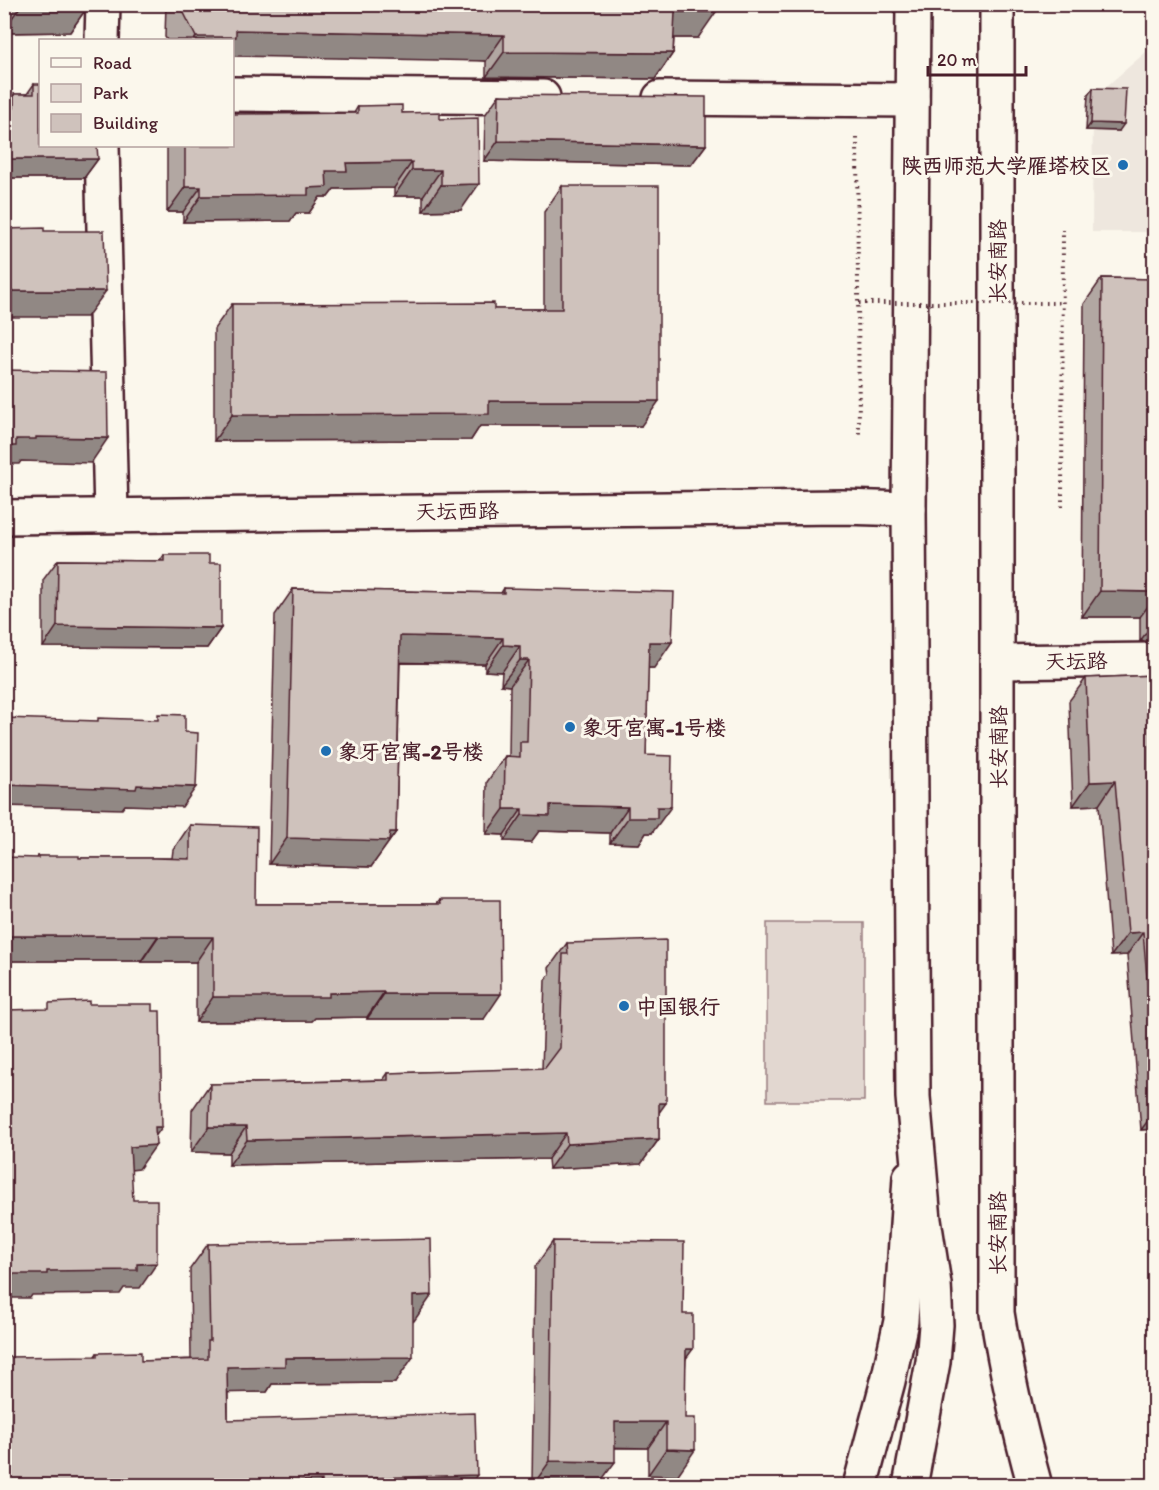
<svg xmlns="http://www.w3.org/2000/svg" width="1159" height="1490" font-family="Itim,'LXGW WenKai TC',sans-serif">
  <rect width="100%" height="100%" fill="#fbf7ec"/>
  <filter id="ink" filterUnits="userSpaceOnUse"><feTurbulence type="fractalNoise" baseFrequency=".0167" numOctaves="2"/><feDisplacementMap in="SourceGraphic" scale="12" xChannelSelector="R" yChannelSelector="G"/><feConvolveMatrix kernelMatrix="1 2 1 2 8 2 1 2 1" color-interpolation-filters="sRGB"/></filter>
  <g filter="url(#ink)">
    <!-- built -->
    <path fill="#eee7de" d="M1154,45V232H1092L1093,98Z"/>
    <!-- green -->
    <path fill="#e2d7d0" stroke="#967b7e" stroke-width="1.5" d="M767,923H864V1101H767Z"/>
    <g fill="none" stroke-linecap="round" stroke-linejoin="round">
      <!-- minor casing -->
      <g stroke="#4a1f2b" stroke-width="38">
        <path id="minor" d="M102,40L103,4
          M232,94L543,97
          M660,98L912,100
          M102,146L111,514
          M998,662L1154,660"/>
      </g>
      <!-- tertiary casing -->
      <g stroke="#4a1f2b" stroke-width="38">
        <path id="tertiary" d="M4,517L842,507L909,509"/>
      </g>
      <!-- secondary casing -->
      <g stroke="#4a1f2b" stroke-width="38">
        <path id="secondary" d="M860,1486L888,1381L901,1321L910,1177"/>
      </g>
      <!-- primary casing -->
      <g stroke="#4a1f2b" stroke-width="38">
        <path id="primary" d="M997,4V1313C1006,1371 1019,1428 1035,1486
          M910,1486L933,1362L936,1325L934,1284L924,1220L913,1097L909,509L913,4"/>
      </g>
      <!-- path -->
      <path stroke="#4a1f2b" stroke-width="4" stroke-dasharray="1.5 4.5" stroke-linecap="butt" d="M857,138L859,435
        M1062,507L1063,230"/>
      <!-- minor -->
      <use href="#minor" stroke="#fbf7ec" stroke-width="33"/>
      <!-- tertiary -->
      <use href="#tertiary" stroke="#fbf7ec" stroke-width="33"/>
      <!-- secondary -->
      <use href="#secondary" stroke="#fbf7ec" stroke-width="33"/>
      <!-- primary -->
      <use href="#primary" stroke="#fbf7ec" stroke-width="33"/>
      <!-- path-bridge -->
      <path stroke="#4a1f2b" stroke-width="4" stroke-dasharray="1.5 4.5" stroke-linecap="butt" d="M859,303H1063"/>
    </g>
    <!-- wall -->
    <path fill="#b2a7a2" stroke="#4a1f2b" stroke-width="1.5" d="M4,4H88V6L70,32L4,33Z
      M166,4H716L698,38H674L673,53L655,79L486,77V61L232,40H167L165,37Z
      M34,84L98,159L84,178H4V107L14,94H27Z
      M1093,88L1119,131L1086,130L1088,95Z
      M499,95L706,145L691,165L484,161L485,115Z
      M358,106L440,119L461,210L423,211V196H394V188L334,189L328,197H320L309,213H296L290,221L183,222V212H167V146H232L354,113Z
      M562,186L641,426H480L471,440L214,441V329L232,304L494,309H544V212Z
      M1102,278L1155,279V641H1140V617H1082L1084,304Z
      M164,555L221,628L207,648L43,647V580L58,560L160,561Z
      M504,588L654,668H648L646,755L652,833H646L639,844L610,843V833L539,831L531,842L504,841V835L486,834L487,782L505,756H509L510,686L501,685L502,672L485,671V664L400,663L396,832L371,867L269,864L275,615L293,589L501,593Z
      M1155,675V1130L1154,1129L1141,1130L1127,955L1111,956L1099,805L1073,806L1069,701L1086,678Z
      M190,825L256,904H436L439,900L484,1019H367V1017L315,1018L312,1021L196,1022V962H141V961H4L38,856L79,858H172L173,850Z
      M567,943L659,1112V1139L641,1164L549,1169L548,1159L229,1165V1153L191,1152L192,1110L210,1084L383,1080L388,1073L542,1069L545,980L550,974L549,968Z
      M553,1241L683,1314L686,1358L677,1476L648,1475V1448H615L598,1485H532L535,1267Z
      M208,1244L414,1321H413L395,1383L272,1384L267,1392H228V1420L470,1485H4L97,1353L141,1361L191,1359L190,1269Z"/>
    <!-- shaded-wall -->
    <path fill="#918884" stroke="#4a1f2b" stroke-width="1.5" d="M4,4H15L4,19Z
      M88,6L70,32L4,33V29L20,7Z
      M675,12H716L698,38H657Z
      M236,30L504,35L486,61L232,56V40H194L196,37Z
      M504,52L673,53L655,79L486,77Z
      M1091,123L1124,124L1119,131L1086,130Z
      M498,141L706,145L691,165L484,161Z
      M4,159H98L84,178H4Z
      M412,162L394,188L334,189L328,197H320L309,213H296L290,221L183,222L201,196L308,188L326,171L346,163Z
      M412,170H441L423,196H394Z
      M479,184L461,210L423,211L441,185Z
      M185,187H201L183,212H167Z
      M4,291H106L87,317H4Z
      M489,401H659L641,426H480L471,440L214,441L232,415Z
      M36,437L108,438L91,463L21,461L19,464H4V446L16,439Z
      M1100,591L1155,592V597L1140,617H1082Z
      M1155,621V641H1140Z
      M57,626L221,628L207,648L43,647Z
      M400,636L503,638L485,664L382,662Z
      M649,642H672L654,668H631Z
      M503,645L520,646L502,672L485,671Z
      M520,660H529L510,686L501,685Z
      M1115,781L1099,805L1073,806L1090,782Z
      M4,785H137L196,787L182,807L125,805L122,809L4,806Z
      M550,805L628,807L610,833L539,831L531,842L504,841L522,815Z
      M657,807H671L652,833H646L639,844L610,843L628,818Z
      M504,809H522L504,835L486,834Z
      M390,832H396L371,867L269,864L287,838Z
      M1143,932L1127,955L1111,956L1128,933Z
      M4,936H158L141,961H4Z
      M158,937H213L196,962H141Z
      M384,992L367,1017L315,1018L312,1021L196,1022L213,997L329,993Z
      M384,994H501L484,1019H367Z
      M659,1103H666L648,1128Z
      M1155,1111V1129L1141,1130Z
      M155,1127H162L149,1145H156L139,1169L113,1172L130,1147Z
      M209,1127H246L229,1153L191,1152Z
      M566,1133L548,1159L229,1165L247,1140Z
      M659,1139L641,1164L549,1169L567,1144Z
      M157,1263L140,1288H124L120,1294L32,1295L30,1298H4V1274L137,1264Z
      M432,1295L414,1321L395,1322L413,1296Z
      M686,1349H693L674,1375Z
      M413,1357L395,1383L272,1384L267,1392L209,1393L227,1367L285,1358Z
      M615,1422H666L648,1448L597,1447Z
      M666,1449L695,1450L677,1476L648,1475Z
      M550,1461L615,1462L598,1485H533Z
      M477,1475L470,1485H368L373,1478Z
      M322,1480L318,1485H238L240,1482Z"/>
    <!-- building -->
    <path fill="#cfc2bc" stroke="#4a1f2b" stroke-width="1.5" d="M20,4H88V6L20,7Z
      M184,4H716V12H675L673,53L504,52V35L236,30V37H196L183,11Z
      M34,84H40V146H97L98,159H4V108H14V94H34Z
      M1093,88L1126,89L1124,124L1091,123Z
      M499,95L706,97V145L498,141Z
      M402,105V113L440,112V119L478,118L479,184L441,185V170H412V162L346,163L347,171H326L327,187L308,188V195L201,196V187H185V146H232V114L358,113V106Z
      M562,186H659V401H489V414L232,415V304L494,303V309H562Z
      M44,228V231H104L106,291H4V229Z
      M1102,278L1155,279V592L1100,591Z
      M4,370L107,372L108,438L36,437V439H16V446H4Z
      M164,555H209V563H221V628L57,626L58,560L164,561Z
      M504,588L674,592L672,642H649L646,755L672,756L671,807H657V818H628V807L550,805V816L522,815V809H504L505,756L520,757V742H527L529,660H520V646L503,645V638L400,636L396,832H390L389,841L287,838L293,589L504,593Z
      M1155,675V1068L1143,932L1128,933L1115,781L1090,782L1086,678Z
      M158,714L185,715V732L198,733L196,787L137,785L136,789L4,785V718L98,721V718L158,720Z
      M190,825L257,827L256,904H440L439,900H500L501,994H384V992L329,993V997H213V937H158V936H4V857L38,858V856H79V858H155L190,859Z
      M666,940V1103H659V1139L567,1144L566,1133L247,1140L246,1127H209L210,1084L388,1080V1073L545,1068L560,1048L563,954H568L567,943Z
      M89,1001V1004H152V1011H160L162,1127H155L156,1145L130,1147L133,1200H157V1263L137,1264V1270L47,1271V1274H4V1010L49,1009V1003Z
      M431,1239L432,1295L413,1296V1357L285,1358V1366L227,1367L228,1420L475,1413L477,1475L373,1478L374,1485H322V1480L240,1482L241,1485H4V1357L97,1356V1353L141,1352V1361L208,1359V1341H210L208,1244Z
      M553,1241L684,1242L683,1314H693V1349H686L685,1418H695V1450L666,1449V1422H615V1462L550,1461Z"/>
  </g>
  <!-- markers -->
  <g fill="#1f6fb2" stroke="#fbf7ec" stroke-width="2">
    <circle cx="1123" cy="165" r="6"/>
    <circle cx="570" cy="727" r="6"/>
    <circle cx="326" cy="751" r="6"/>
    <circle cx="624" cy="1006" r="6"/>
  </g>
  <g text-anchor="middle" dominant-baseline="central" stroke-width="6" stroke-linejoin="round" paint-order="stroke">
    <!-- poi labels -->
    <g font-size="21" font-weight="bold" fill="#4a1f2b" stroke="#fbf7ec" text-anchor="start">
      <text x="1111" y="165" text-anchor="end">陕西师范大学雁塔校区</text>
      <text x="582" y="727">象牙宫寓-1号楼</text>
      <text x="338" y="751">象牙宫寓-2号楼</text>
      <text x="636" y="1006">中国银行</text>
    </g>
    <!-- street labels -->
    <g font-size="21" fill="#4a1f2b" stroke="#fbf7ec">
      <text transform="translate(997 261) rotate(-90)">长安南路</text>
      <text transform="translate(457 511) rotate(-1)">天坛西路</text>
      <text transform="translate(1076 661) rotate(-1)">天坛路</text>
      <text transform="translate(998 747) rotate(-90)">长安南路</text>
      <text transform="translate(997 1233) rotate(-90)">长安南路</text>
    </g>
  </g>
  <!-- margin -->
  <rect width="1159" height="1490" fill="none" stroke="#fbf7ec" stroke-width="24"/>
  <rect x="12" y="12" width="1135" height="1466" fill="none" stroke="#4a1f2b" stroke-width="2" filter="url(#ink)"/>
  <!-- legend -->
  <rect x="39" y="39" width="195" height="108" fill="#fbf7ec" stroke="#b4a19f" stroke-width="1.5"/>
  <rect x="51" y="58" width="30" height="9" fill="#fbf7ec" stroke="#b4a19f" stroke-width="1.5"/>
  <text x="93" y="69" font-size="18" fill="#4a1f2b">Road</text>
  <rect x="51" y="84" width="30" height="18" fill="#e2d7d0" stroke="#b4a19f" stroke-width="1.5"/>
  <text x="93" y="99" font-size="18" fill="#4a1f2b">Park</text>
  <rect x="51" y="114" width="30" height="18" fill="#cfc2bc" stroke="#b4a19f" stroke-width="1.5"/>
  <text x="93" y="129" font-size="18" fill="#4a1f2b">Building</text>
  <!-- scale -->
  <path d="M928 66v9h98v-9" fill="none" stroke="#4a1f2b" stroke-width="3"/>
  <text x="937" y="66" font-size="18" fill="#4a1f2b" stroke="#fbf7ec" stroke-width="4.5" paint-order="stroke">20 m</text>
</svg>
